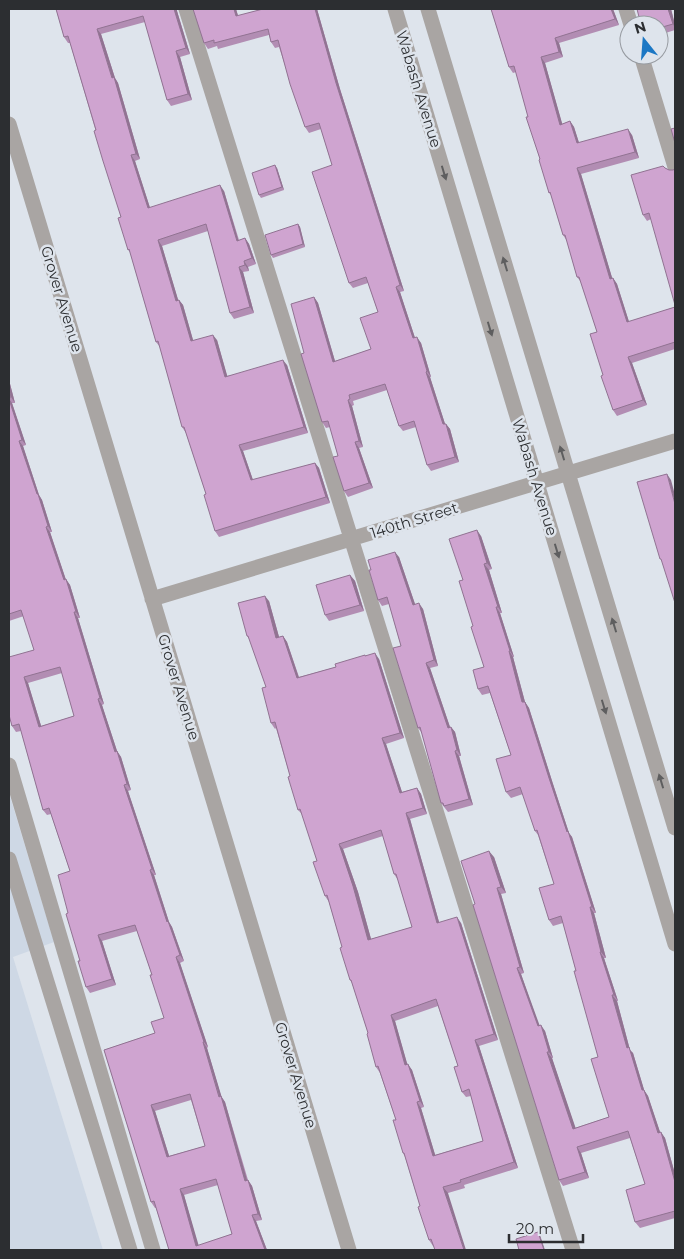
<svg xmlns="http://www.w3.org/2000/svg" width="684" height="1259" font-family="Montserrat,sans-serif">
  <rect width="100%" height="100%" fill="#dee4ec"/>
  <!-- built -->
  <path fill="#ced8e5" d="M9,793L54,942L13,957L103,1250H9Z"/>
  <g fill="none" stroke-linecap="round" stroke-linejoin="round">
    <!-- minor -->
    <path stroke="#a9a5a3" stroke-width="15" d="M186,9L573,1250
      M395,9L675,944
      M428,9L675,828
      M626,9L631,25
      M641,55L675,167
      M9,124L349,1250
      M152,599L675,441
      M9,765L153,1250
      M9,859L130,1250"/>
  </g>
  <!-- wall -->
  <path fill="#b28db3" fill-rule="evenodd" d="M56,9L177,11L190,54L180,57L192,100L171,106L167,100L145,22L101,34L115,78L118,83L140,159L135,161L150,208L224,191L239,240L245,238L249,244L256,264L248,267L249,271L243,272L254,313L234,319L230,313L208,231L162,246L178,300H179L183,305L193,340H217L227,376L287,365L308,433L243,451L253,480L315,463L319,468L330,503L219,537L215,531L206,494L186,433L182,427L160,347L156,342L130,252L128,250L121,217L70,43H68L64,37Z
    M236,9L238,16L263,9H317L340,89L404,291L400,292L415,338L421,343L431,377H430L445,424H446L450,429L459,462L431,471L427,465L416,427L403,431L399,426L387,390L353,401L354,405L352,406L363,447L359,448L373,488L348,497L344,491L338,456L330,427L326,428L322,422L304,353L314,297L318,303L335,361L371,349L378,312L368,283L353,288L349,283L332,165L321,129L309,133L305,127L279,47L275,48L271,42L269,35L218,49L217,46L208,49L204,43Z
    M491,9H613L619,25L559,43L563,57L545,63L562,124L570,121L574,127L579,143L632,135L639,158L581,174L612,278H613L617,284L629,322L675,307V349L632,363L647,405L617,416L613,410L603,375L597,332L581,282L577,277L567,241L563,235L551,195L549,193L516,72L513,73L509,67Z
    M637,9H671L675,25V30L659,35V25Z
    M277,168L284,190L261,198L259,195Z
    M665,168L669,170H673L651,219L647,221L643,215Z
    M298,224L300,227L305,247L273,258L271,255Z
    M9,380L15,403H12L26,445L23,446L39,495L42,500L52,532H50L66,580L70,585L80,618H78L104,704L102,705L117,751L121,757L131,790L128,791L156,875H154L169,922L172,927L184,961L180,963L208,1047L207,1048L221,1096L225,1102L248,1180L252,1186L262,1220L256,1221L267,1250H169L156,1208H155L151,1202L104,1050L155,1033L164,1018L152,975L137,931L102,941L116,985L90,993L86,987L68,913L70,871L51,814L47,815L43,810L21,731L16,732L12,726L9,715L34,650L24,616L9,621ZM62,673L74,716L41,726L28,683ZM191,1100L205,1146L169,1156L155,1111ZM218,1185L232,1234L198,1246L184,1195Z
    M481,536L492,569L489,570L502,613H500L514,657H513L525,702L529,708L553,784L569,833L572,837L596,913H594L606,958H604L618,1001H617L630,1050L633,1053L644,1090L648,1096L660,1132L665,1138L675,1174V1218L640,1228L635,1222L645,1184L630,1138L581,1153L589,1178L563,1186L559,1180L475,904L494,857L506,893L501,894L524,973L521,974L539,1026L545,1031L553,1058H552L575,1128L609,1117L598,1057L576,971L563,923L553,926L549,920L554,884L538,835L535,831L523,794L511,798L506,792L511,755L490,693L482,695L478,689L484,667L473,626L463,580Z
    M399,557L415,604L423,609L438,666L430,668L450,727H451L455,732L461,756H459L473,805L448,812L441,803L422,733L418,728L401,646L389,604L382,606L378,600Z
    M350,575L355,581L364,611L329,621L325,615Z
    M269,601L279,637L283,636L287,642L299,677L336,667L366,656L379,659L404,738L386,744L402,792L417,788L421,794L427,814L410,819L439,922L461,923L498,1040L479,1046L518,1168L464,1185L465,1188L448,1193L433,1245V1246L429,1240L420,1206L405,1157L403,1153L396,1120L380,1073L376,1067L368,1033L352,983L350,980L342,947L329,902L325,896L317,861L303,815L298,810L290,776L276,728L275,729L271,723L266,687L250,640L247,636ZM383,836L394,874L398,880L412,927L371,939L358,892L343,849ZM438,1006L458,1066L462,1092L466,1097L471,1096L483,1141L435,1155L421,1108L424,1107L412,1070L407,1064L395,1021Z"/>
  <!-- shaded-wall -->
  <path fill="#917392" d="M174,9H177V11L190,54L186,48Z
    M234,9H236L240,22L236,16Z
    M315,9H317L340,89L404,291L400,285L336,83Z
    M611,9H613L619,25L615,19Z
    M668,9H671L675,25V28L673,24Z
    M97,29L101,34L115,78L118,83L140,159L136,154Z
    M555,38L559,43L563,57L559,52Z
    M176,51L180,57L192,100L188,94Z
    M541,57L545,63L564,130L560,125Z
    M570,121L574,127L581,149L577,143Z
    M628,129L632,135L639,158L635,152Z
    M131,155L135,161L152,214L148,208Z
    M275,165L277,168L284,190L282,187Z
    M577,168L581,174L614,284L610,279Z
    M220,185L224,191L240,246L237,241Z
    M298,224L300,227L305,247L303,244Z
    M245,238L249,244L256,264L252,258Z
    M158,240L162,246L180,306L176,301Z
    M244,261L248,267L249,271L245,265Z
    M239,267L243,272L254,313L250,307Z
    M613,278L617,284L631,328L627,322Z
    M396,287L400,292L417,344L413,338Z
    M314,297L318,303L337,368L333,362Z
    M179,300L183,305L195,347L191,341Z
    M213,335L217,340L229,382L225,377Z
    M417,337L421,343L431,377L427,371Z
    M628,357L632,363L647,405L643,400Z
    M283,360L287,365L308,433L304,427Z
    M426,372L430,377L447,430L443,424Z
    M9,380L15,403L11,397L9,389Z
    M9,399L12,403L26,445L22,440Z
    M348,400L352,406L363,447L359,441Z
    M446,424L450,429L459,462L455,457Z
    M19,441L23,446L39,495L42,500L52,532L48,526Z
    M355,442L359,448L373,488L369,483Z
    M239,445L243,451L255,486L251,480Z
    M315,463L319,468L330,503L326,497Z
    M667,474L671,480L675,495V504Z
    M46,527L50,532L68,586L64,580Z
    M477,530L481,536L492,569L487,563Z
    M395,552L399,557L417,610L413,605Z
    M484,564L489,570L502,613L498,607Z
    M350,575L355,581L364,611L360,605Z
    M66,579L70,585L80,618L76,612Z
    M265,596L269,601L281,644L276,638Z
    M419,603L423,609L438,666L434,660Z
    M496,607L500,613L514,657L510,651Z
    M74,612L78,618L104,704L100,698Z
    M283,636L287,642L301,684L297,678Z
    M509,651L513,657L525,702L529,708L553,784L569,833L572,837L596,913L592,907L522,702Z
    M375,653L379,659L404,738L400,733Z
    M426,663L430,668L452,733L448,728Z
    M24,677L28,683L43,732L39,727Z
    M98,699L102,705L119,757L115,752Z
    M451,727L455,732L461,756L457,750Z
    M382,738L386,744L404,798L400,793Z
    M117,751L121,757L131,790L127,784Z
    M455,751L459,756L473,805L469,799Z
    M124,785L128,791L156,875L152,869Z
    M417,788L421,794L427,814L423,808Z
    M406,813L410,819L441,929L437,923Z
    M339,844L343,849L358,892L373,946L368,940Z
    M489,851L494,857L506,893L501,887Z
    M150,870L154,875L169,922L172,927L184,961L180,955L167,922Z
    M497,888L501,894L524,973L520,967Z
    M590,907L594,913L606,958L601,952Z
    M457,917L461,923L498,1040L494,1034Z
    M98,935L102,941L116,985L112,979Z
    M600,952L604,958L618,1001L614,995Z
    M176,957L180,963L208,1047L204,1042Z
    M517,968L521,974L542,1032L538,1026Z
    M612,995L617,1001L630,1050L633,1053L646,1096L642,1090L627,1048Z
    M391,1015L395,1021L409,1070L405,1065Z
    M541,1025L545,1031L553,1058L549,1052Z
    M475,1040L479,1046L518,1168L514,1162Z
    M203,1042L207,1048L222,1098L221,1096L225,1102L249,1187L245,1181Z
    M547,1052L552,1058L578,1135L573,1129Z
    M408,1064L412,1070L424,1107L420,1101Z
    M644,1090L648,1096L662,1138L658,1133Z
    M417,1102L421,1108L437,1161L433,1156Z
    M151,1105L155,1111L171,1162L167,1157Z
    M661,1132L665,1138L675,1174V1182Z
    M577,1147L581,1153L589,1178L585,1172Z
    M248,1180L252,1186L262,1220L258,1214Z
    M443,1187L448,1193L466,1250H464Z
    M180,1189L184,1195L200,1250L196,1246Z
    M252,1215L256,1221L267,1250H265Z
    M538,1232L540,1235L545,1250H544Z"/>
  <!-- building -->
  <path fill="#cfa4d0" stroke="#917392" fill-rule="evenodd" d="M56,9H174L186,48L176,51L188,94L167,100L143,16L97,29L112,78L114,77L136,154L131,155L148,208L220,185L237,241L245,238L252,258L244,261L245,265L239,267L250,307L230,313L206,224L158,240L176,301L179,300L191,341L213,335L225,377L283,360L304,427L239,445L251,480L315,463L326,497L215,531L204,495L206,494L184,427H182L158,341L156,342L129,249L128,250L118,218L121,217L103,161L94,131L96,130L68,36L64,37Z
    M193,9H234L236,16L263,9H315L336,83L400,285L396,287L413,338L417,337L427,371L426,372L443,424H446L455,457L427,465L414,421L399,426L385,384L349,395L350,399L348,400L359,441L355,442L369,483L344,491L333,457L338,456L328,421L322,422L301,354L304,353L291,304L314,297L333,362L371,349L360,318L378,312L366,277L349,283L312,172L332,165L319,123L305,127L290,84L278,40L271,42L268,29L214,43V40L204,43Z
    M491,9H611L615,19L555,38L559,52L541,57L560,125L570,121L577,143L628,129L635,152L577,168L610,279L613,278L627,322L675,307V342L628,357L643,400L613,410L601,376L603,375L590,334L597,332L579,277H577L565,235H563L550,192L549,193L539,160L540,159L526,117H528L514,66L509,67Z
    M637,9H668L673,24L659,28V25H641Z
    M675,128V143L671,129Z
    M275,165L282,187L259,195L252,173Z
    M663,166L665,168L669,170H673L675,169V305L649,213L643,215L631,175Z
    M298,224L303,244L271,255L265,235Z
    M9,389L11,397H9Z
    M9,399L22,440L19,441L37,494H38L48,526L46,527L64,580L66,579L76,612H74L100,698L98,699L115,752L117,751L127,784L124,785L152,869L150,870L167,922L168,921L180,955L176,957L204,1042H203L219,1097L221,1096L245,1181L248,1180L258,1214L252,1215L265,1250H169L154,1201L151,1202L104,1050L155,1033L151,1022L164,1018L150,975H152L135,925L98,935L112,979L86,987L78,961H80L66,914L68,913L58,875L70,871L49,808L43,810L19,724L12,726L9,715V657L34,650L21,610L9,614ZM60,667L74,716L39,727L24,677ZM190,1094L205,1146L167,1157L151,1105ZM216,1179L232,1234L196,1246L180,1189Z
    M667,474L675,504V603L661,559H660L637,482Z
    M477,530L487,563L484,564L498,607H496L510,651H509L522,702H525L549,778L567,832L568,831L592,907H590L601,952H600L614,995H612L627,1048L629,1047L642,1090H644L658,1133L661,1132L675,1182V1211L635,1222L626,1190L645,1184L628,1131L577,1147L585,1172L559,1180L473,905L475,904L461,861L489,851L501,887L497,888L520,967L517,968L538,1026L541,1025L549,1052H547L573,1129L609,1117L591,1059L598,1057L574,971H576L561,916L549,920L539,888L554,884L537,830L535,831L520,787L506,792L496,759L511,755L488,686L478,689L473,670L484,667L471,627L473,626L459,581L463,580L449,539Z
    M395,552L413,605L419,603L434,660L426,663L448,728L451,727L457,750L455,751L469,799L444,806L443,803H441L420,727L418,728L393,648L401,646L387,597L378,600L369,570H371L368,560Z
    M350,575L360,605L325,615L316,585Z
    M265,596L276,638L283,636L297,678L336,667L335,664L365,655V656L375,653L400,733L382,738L400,793L417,788L423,808L406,813L437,923L457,917L494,1034L475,1040L514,1162L460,1180L461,1182L443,1187L464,1250H435L431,1239L429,1240L418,1207L420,1206L404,1153H403L393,1120H396L378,1066L376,1067L367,1034L368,1033L351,980H350L340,948L342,947L327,895L325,896L313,862L317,861L300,809L298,810L288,777L290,776L275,722L271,723L262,688L266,687L248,636H247L238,603ZM381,830L394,874H396L412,927L368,940L353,886L339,844ZM436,999L458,1066L454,1067L462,1092L469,1089L483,1141L433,1156L417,1102L420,1101L408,1064L405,1065L391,1015Z
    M538,1232L544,1250H519L516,1239Z"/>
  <!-- one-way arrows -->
  <defs><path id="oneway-solid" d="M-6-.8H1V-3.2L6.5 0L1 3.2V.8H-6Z" transform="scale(1.25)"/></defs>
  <g fill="#5e5e5f">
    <use href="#oneway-solid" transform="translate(444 173) rotate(73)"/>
    <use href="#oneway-solid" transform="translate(505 264) rotate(-107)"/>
    <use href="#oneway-solid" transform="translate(490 329) rotate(73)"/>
    <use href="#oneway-solid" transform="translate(562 453) rotate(-107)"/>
    <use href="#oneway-solid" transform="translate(557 551) rotate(73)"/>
    <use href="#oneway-solid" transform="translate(614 625) rotate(-107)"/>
    <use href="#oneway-solid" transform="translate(604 707) rotate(73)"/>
    <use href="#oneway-solid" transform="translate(661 781) rotate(-107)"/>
  </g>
  <g text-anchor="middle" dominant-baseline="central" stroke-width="5" stroke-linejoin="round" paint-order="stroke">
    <!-- street labels -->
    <g font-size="15" fill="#2c2e31" stroke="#dee4ec">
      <text transform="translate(419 89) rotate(73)">Wabash Avenue</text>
      <text transform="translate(62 299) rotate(73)">Grover Avenue</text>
      <text transform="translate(535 477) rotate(73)">Wabash Avenue</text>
      <text transform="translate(414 520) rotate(-17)">140th Street</text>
      <text transform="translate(179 687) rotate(73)">Grover Avenue</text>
      <text transform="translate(296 1075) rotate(73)">Grover Avenue</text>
    </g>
  </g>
  <!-- border -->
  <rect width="684" height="1259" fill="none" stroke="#2c2e31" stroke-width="20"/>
  <!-- north arrow -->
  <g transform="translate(644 40) rotate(343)"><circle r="24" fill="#dee4ec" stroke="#979ba1"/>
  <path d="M0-4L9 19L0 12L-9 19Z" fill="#1b77c4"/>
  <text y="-8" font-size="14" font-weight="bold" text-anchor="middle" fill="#2c2e31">N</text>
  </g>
  <!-- scale -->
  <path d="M509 1234v8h74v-8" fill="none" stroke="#2c2e31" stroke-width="2.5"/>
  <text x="516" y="1234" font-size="15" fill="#2c2e31" stroke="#dee4ec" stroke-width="4" paint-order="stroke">20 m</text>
</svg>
